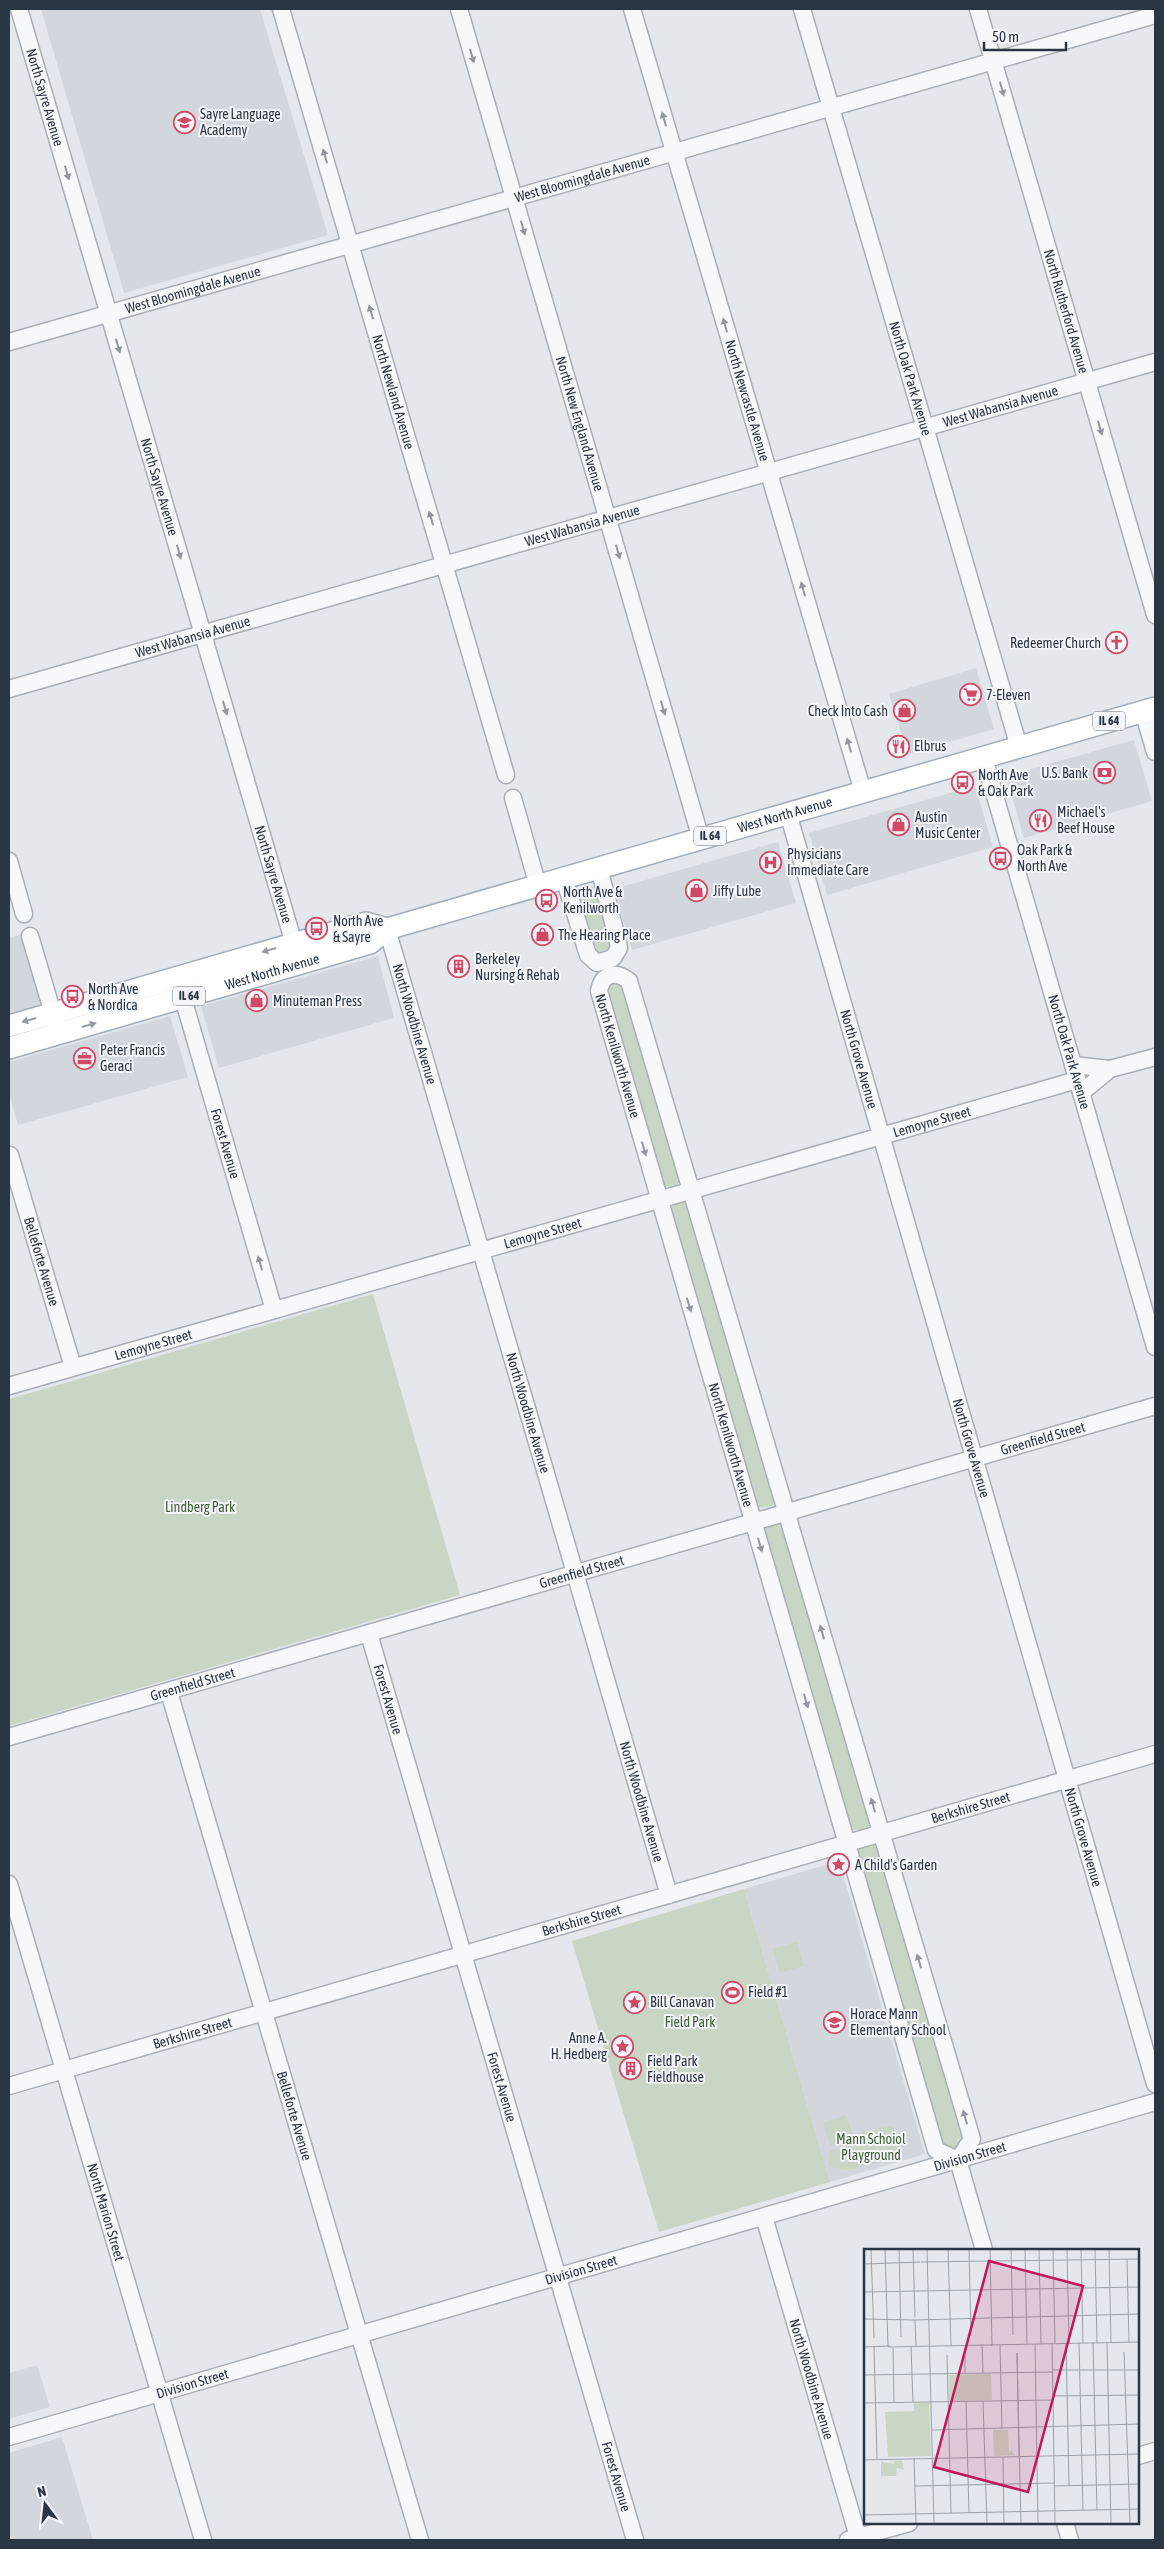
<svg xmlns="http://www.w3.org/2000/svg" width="1164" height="2549" font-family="'Asap Condensed',sans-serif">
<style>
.built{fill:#d2d7de}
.green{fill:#cad6c5}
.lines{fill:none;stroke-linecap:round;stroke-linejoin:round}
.minor-casing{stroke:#a9afb7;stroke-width:19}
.major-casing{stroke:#a3adb8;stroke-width:24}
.minor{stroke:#f7f8fa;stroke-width:16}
.major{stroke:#fff;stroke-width:21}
.oneway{fill:#9197a0}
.oneway2{fill:#959aa2}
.labels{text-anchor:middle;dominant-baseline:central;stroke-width:4;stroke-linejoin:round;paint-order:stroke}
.shield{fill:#f4f6f9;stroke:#67707b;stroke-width:1}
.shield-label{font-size:12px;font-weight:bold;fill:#2b3645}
.street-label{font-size:14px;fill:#2b3645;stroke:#f4f6f9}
.poi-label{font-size:14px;fill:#2b3645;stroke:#f4f6f9;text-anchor:start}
.park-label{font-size:14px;fill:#436138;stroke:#f4f6f9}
.inset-road{fill:none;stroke:#9aa1a9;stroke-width:1}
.view{fill:#c2185b;fill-opacity:0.15;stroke:#c2185b;stroke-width:2.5}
.inset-edge{fill:none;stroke:#2b3645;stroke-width:2.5}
</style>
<rect width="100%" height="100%" fill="#e4e8ec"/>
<g class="built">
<path d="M41,9H260L328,235L124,293Z"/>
<path d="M976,668L994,729L908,754L889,694Z"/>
<path d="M1134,740L1152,801L1024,838L1006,776Z"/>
<path d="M975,786L993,847L827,895L809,833Z"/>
<path d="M778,842L796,903L632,950L614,889Z"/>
<path d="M22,934L40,998L39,1009L9,1018V938Z"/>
<path d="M378,956L394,1018L219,1068L201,1006Z"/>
<path d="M170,1016L188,1077L18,1125L9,1093V1062Z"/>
<path d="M839,1861L925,2154L830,2182L744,1889Z"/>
<path d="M37,2365L50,2407L9,2419V2373Z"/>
<path d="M62,2437L93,2540H9V2453Z"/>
</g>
<g class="green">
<path d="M585,887H595L600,891L612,948L604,954L591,950L576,899L578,891Z"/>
<path d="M621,980L681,1180C678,1186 670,1188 664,1187L603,990L606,983Z"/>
<path d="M684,1201L689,1204L777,1499L772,1506L758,1508L670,1212L673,1204Z"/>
<path d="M373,1294L460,1595L9,1726V1399Z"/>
<path d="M780,1523L871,1824C866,1830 858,1831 850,1829L763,1533L766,1525Z"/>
<path d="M873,1843L878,1845L965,2142L959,2147L949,2150L943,2147L856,1850Z"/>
<path d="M744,1889L830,2182L659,2232L572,1941Z"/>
<path d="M797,1942L804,1966L780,1973L772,1949Z"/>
<path d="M846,2115L854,2139L830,2146L823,2122Z"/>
<path d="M883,2126L893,2127L902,2157L848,2170L829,2167L830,2150C846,2147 853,2144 863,2131H873Z"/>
</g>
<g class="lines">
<defs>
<g id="minor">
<path id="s1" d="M19,9L297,954"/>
<path id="s2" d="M281,9L506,775"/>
<path id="s3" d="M459,9L701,839"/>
<path id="s4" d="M632,9L863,792"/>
<path id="s5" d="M802,9L1019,747"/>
<path id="s6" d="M978,9L1155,615"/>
<path id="s7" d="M9,342L1155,15"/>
<path id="s8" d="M9,689L1155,362"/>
<path d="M1143,711L1155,752"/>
<path id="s9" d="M984,758L1155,1347"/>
<path d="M513,798L538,886"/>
<path id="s10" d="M788,813L1155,2084"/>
<path d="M9,861L24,914"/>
<path d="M564,878L588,955L597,963L613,958L619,948L617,938L599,868"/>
<path id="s11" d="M387,929L669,1895"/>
<path d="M30,936L56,1024"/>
<path id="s12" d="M180,988L274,1310"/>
<path d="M1073,1065L1110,1069L1155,1057"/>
<path d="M1081,1093L1110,1069"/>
<path id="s13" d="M10,1155L73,1367"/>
<path id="s14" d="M9,1386L1077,1080"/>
<path id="s15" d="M369,1634L635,2540"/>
<path id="s16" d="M169,1692L420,2540"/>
<path id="s17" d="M9,1737L1155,1406"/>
<path id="s18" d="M9,1884L203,2540"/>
<path id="s19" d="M9,2086L1155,1754"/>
<path id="s20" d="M958,2160L972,2139L629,981C615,970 602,974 599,991L936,2150L958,2160L984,2250"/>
<path id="s21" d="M764,2217L859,2540"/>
<path id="s22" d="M9,2437L1155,2102"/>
<path d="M1138,2456L1155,2451"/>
<path d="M1065,2523L1070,2540"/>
<path d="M848,2540L909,2523"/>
</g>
<g id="major">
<path d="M9,1026L366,923L387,929"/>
<path id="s23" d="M9,1048L370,943L387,929L1155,708"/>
</g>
</defs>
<use href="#minor" class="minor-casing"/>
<use href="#major" class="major-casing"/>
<use href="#minor" class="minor"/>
<use href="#major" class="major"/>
</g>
<defs><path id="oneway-solid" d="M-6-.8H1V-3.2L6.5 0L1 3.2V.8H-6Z" transform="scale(1.25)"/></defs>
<g class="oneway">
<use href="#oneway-solid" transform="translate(472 56) rotate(74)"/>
<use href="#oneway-solid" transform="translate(1002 89) rotate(74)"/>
<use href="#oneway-solid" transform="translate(664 119) rotate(-106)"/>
<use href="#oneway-solid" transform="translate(325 156) rotate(-106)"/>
<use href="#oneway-solid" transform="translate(67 173) rotate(74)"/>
<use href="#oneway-solid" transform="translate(523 228) rotate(74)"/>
<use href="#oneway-solid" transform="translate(371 312) rotate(-106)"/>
<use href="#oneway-solid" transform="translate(725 325) rotate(-106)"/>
<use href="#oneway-solid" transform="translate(118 346) rotate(74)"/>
<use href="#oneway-solid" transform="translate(1100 428) rotate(74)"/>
<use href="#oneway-solid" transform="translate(431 518) rotate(-106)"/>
<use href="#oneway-solid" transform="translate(179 552) rotate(74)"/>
<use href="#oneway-solid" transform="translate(618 552) rotate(74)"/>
<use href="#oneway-solid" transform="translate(803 589) rotate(-106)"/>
<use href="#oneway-solid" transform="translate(225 708) rotate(74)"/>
<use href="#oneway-solid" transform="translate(663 708) rotate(74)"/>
<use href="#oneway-solid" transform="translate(849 745) rotate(-106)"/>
<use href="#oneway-solid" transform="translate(644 1149) rotate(74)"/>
<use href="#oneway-solid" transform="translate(260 1263) rotate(-106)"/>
<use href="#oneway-solid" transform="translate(689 1305) rotate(73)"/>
<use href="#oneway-solid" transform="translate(760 1545) rotate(74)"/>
<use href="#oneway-solid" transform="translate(822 1632) rotate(-106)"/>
<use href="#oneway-solid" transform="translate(806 1701) rotate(74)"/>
<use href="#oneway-solid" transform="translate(873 1805) rotate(-106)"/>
<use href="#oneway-solid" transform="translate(919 1961) rotate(-106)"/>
<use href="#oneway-solid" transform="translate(965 2117) rotate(-106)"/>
</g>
<g class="oneway2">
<use href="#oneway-solid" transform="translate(269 950) rotate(164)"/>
<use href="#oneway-solid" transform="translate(29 1020) rotate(164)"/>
<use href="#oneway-solid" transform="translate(89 1025) rotate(-16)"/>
</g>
<defs>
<symbol id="school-ring" viewBox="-11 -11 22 22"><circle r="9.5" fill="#f4f6f9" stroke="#d14967" stroke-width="1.5"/><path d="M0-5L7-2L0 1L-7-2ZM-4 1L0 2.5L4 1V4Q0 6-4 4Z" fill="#d14967"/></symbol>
<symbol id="church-ring" viewBox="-11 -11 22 22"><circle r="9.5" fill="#f4f6f9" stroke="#d14967" stroke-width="1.5"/><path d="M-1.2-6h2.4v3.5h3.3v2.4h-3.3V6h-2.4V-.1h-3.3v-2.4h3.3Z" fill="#d14967"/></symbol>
<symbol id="supermarket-ring" viewBox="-11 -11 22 22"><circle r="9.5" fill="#f4f6f9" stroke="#d14967" stroke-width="1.5"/><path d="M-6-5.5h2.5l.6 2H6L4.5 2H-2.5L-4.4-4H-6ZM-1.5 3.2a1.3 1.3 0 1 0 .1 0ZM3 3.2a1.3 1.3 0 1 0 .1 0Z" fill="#d14967"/></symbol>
<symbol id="shop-ring" viewBox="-11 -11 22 22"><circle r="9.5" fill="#f4f6f9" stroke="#d14967" stroke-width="1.5"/><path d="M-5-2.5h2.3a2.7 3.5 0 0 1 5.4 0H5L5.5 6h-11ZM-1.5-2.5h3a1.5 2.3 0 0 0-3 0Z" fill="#d14967"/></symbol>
<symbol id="restaurant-ring" viewBox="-11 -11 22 22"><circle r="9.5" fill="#f4f6f9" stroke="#d14967" stroke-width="1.5"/><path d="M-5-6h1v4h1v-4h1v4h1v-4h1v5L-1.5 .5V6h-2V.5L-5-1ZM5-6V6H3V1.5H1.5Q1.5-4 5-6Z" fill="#d14967"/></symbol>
<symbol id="bank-ring" viewBox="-11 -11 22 22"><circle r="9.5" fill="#f4f6f9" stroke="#d14967" stroke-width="1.5"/><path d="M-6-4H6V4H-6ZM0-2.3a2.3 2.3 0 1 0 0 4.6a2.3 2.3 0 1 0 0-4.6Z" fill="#d14967"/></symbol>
<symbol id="bus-ring" viewBox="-11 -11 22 22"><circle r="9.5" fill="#f4f6f9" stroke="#d14967" stroke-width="1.5"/><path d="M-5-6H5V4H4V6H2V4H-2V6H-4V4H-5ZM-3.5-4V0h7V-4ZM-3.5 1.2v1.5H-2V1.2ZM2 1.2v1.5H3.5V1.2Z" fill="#d14967"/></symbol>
<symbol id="hospital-ring" viewBox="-11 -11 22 22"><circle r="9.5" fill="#f4f6f9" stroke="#d14967" stroke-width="1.5"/><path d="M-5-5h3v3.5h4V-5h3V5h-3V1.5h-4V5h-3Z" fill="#d14967"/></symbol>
<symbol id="building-ring" viewBox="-11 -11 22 22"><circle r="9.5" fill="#f4f6f9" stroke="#d14967" stroke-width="1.5"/><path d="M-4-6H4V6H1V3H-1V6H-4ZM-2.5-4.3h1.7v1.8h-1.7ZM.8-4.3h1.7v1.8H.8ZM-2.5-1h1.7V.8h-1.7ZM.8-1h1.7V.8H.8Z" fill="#d14967"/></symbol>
<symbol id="office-ring" viewBox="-11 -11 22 22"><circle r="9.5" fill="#f4f6f9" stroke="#d14967" stroke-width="1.5"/><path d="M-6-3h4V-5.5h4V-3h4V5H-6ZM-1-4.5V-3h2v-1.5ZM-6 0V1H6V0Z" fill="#d14967"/></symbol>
<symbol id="sight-ring" viewBox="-11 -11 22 22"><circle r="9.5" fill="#f4f6f9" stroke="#d14967" stroke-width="1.5"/><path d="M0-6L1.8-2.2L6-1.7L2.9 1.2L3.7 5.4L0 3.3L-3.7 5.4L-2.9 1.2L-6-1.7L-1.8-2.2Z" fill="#d14967"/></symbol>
<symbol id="stadium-ring" viewBox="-11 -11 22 22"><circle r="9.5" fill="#f4f6f9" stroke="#d14967" stroke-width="1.5"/><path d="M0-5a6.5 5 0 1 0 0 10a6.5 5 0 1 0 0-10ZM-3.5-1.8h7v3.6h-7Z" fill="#d14967"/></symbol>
</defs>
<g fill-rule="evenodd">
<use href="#school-ring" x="172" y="110" width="25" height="25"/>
<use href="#church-ring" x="1104" y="630" width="25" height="25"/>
<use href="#supermarket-ring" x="958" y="682" width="25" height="25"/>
<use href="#shop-ring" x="892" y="698" width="25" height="25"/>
<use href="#restaurant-ring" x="886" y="734" width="25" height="25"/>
<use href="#bank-ring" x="1092" y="760" width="25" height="25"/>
<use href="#bus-ring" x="950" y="770" width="25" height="25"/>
<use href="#restaurant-ring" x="1028" y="808" width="25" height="25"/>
<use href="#shop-ring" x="886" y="812" width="25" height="25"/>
<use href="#bus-ring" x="988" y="846" width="25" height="25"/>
<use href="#hospital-ring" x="758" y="850" width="25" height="25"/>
<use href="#shop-ring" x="684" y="878" width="25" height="25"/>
<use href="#bus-ring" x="534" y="888" width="25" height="25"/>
<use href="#bus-ring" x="304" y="916" width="25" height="25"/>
<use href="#shop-ring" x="530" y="922" width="25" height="25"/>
<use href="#building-ring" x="446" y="954" width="25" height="25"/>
<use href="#bus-ring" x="60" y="984" width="25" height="25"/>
<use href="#shop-ring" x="244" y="988" width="25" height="25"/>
<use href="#office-ring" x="72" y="1046" width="25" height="25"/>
<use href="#sight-ring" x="826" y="1852" width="25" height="25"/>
<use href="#stadium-ring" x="720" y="1980" width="25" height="25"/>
<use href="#sight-ring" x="622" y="1990" width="25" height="25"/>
<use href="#school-ring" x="822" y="2010" width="25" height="25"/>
<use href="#sight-ring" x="610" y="2034" width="25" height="25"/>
<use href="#building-ring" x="618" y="2056" width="25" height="25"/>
</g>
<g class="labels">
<g class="shield">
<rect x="1093" y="711.5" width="32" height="19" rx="4"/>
<rect x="694" y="826.5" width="32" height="19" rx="4"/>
<rect x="173" y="986.5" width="32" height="19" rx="4"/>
</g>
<g class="shield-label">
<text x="1109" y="721">IL 64</text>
<text x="710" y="836">IL 64</text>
<text x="189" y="996">IL 64</text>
</g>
<g class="street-label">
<text stroke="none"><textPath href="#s1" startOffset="92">North Sayre Avenue</textPath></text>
<text stroke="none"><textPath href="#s7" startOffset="596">West Bloomingdale Avenue</textPath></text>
<text stroke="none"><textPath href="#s7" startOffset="191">West Bloomingdale Avenue</textPath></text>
<text stroke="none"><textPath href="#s6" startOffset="315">North Rutherford Avenue</textPath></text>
<text stroke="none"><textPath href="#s5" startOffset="385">North Oak Park Avenue</textPath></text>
<text stroke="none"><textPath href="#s2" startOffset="399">North Newland Avenue</textPath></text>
<text stroke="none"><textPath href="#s4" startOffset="408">North Newcastle Avenue</textPath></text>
<text stroke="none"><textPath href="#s8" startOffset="1031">West Wabansia Avenue</textPath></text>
<text stroke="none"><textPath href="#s3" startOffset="432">North New England Avenue</textPath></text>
<text stroke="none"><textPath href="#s1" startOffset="498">North Sayre Avenue</textPath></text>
<text stroke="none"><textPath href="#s8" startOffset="596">West Wabansia Avenue</textPath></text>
<text stroke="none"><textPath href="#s8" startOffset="191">West Wabansia Avenue</textPath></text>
<text stroke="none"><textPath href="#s23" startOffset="812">West North Avenue</textPath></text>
<text stroke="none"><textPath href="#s1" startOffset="902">North Sayre Avenue</textPath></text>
<text stroke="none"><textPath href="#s23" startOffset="274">West North Avenue</textPath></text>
<text stroke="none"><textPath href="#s11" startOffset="99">North Woodbine Avenue</textPath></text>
<text stroke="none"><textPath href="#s9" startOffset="306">North Oak Park Avenue</textPath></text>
<text stroke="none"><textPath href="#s20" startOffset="1341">North Kenilworth Avenue</textPath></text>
<text stroke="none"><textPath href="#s10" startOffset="256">North Grove Avenue</textPath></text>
<text stroke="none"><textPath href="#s14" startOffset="960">Lemoyne Street</textPath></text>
<text stroke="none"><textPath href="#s12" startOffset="162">Forest Avenue</textPath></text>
<text stroke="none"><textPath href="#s14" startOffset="555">Lemoyne Street</textPath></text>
<text stroke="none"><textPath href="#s13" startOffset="111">Belleforte Avenue</textPath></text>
<text stroke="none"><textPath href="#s14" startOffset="150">Lemoyne Street</textPath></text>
<text stroke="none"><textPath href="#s11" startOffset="504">North Woodbine Avenue</textPath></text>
<text stroke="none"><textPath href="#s17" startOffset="1076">Greenfield Street</textPath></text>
<text stroke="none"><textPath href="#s20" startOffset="1746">North Kenilworth Avenue</textPath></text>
<text stroke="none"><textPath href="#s10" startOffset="661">North Grove Avenue</textPath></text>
<text stroke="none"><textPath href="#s17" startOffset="596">Greenfield Street</textPath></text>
<text stroke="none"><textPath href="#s17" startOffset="191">Greenfield Street</textPath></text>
<text stroke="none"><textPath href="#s15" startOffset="68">Forest Avenue</textPath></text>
<text stroke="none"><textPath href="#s11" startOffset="909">North Woodbine Avenue</textPath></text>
<text stroke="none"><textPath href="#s19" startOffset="1001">Berkshire Street</textPath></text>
<text stroke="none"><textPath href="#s10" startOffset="1066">North Grove Avenue</textPath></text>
<text stroke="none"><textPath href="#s19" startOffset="596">Berkshire Street</textPath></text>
<text stroke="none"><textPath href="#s19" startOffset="191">Berkshire Street</textPath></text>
<text stroke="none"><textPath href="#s15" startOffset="472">Forest Avenue</textPath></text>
<text stroke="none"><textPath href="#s16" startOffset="442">Belleforte Avenue</textPath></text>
<text stroke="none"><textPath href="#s22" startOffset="1001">Division Street</textPath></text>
<text stroke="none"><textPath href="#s18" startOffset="342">North Marion Street</textPath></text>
<text stroke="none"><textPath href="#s22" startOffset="596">Division Street</textPath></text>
<text stroke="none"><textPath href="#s21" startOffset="169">North Woodbine Avenue</textPath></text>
<text stroke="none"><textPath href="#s22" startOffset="191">Division Street</textPath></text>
<text stroke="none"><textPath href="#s15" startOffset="878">Forest Avenue</textPath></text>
</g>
<g class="poi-label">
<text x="200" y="114">Sayre Language<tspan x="200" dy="16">Academy</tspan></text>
<text x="1101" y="643" text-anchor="end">Redeemer Church</text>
<text x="986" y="695">7-Eleven</text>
<text x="888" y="711" text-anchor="end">Check Into Cash</text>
<text x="914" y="746">Elbrus</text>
<text x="1088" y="773" text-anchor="end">U.S. Bank</text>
<text x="978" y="775">North Ave<tspan x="978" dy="16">&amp; Oak Park</tspan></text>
<text x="1057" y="812">Michael's<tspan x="1057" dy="16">Beef House</tspan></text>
<text x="915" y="817">Austin<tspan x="915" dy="16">Music Center</tspan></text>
<text x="1017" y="850">Oak Park &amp;<tspan x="1017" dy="16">North Ave</tspan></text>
<text x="787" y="854">Physicians<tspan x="787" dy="16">Immediate Care</tspan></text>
<text x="713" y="891">Jiffy Lube</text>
<text x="563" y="892">North Ave &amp;<tspan x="563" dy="16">Kenilworth</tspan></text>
<text x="333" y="921">North Ave<tspan x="333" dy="16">&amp; Sayre</tspan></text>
<text x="558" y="935">The Hearing Place</text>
<text x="475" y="959">Berkeley<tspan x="475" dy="16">Nursing &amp; Rehab</tspan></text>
<text x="88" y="989">North Ave<tspan x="88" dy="16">&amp; Nordica</tspan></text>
<text x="273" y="1001">Minuteman Press</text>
<text x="100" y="1050">Peter Francis<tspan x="100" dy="16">Geraci</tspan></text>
<text x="855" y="1865">A Child's Garden</text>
<text x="748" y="1992">Field #1</text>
<text x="650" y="2002">Bill Canavan</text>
<text x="850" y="2014">Horace Mann<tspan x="850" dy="16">Elementary School</tspan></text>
<text x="607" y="2038" text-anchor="end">Anne A.<tspan x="607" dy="16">H. Hedberg</tspan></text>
<text x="647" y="2061">Field Park<tspan x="647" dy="16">Fieldhouse</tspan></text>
</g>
<g class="park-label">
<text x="200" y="1507">Lindberg Park</text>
<text x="690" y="2022">Field Park</text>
<text x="871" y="2139">Mann Schoiol<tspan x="871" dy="16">Playground</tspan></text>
</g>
</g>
<g transform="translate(864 2249)">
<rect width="275" height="275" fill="#e4e8ec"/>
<path d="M127,125L128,151L85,152V126ZM50,154H65L67,207L24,208L21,163L50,162ZM129,181H144L145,204L147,201L151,206L130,207ZM38,211L40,221L33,219L32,227H17V213L30,215V212Z" fill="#cad6c5"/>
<path class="inset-road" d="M7,0L10,89M21,0L24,98M35,0L37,88M49,0L51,68M63,0L70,275M84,0L87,97M105,0L107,87M126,0L128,97M147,0L149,86M161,0L163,95M175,0L177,95M189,0L191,95M203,0L205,94M217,0L219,94M231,0L233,94M245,0L247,94M263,10L265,93M57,13L275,10M0,15L56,13M0,43L275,38M0,70L51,71M51,71L275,65M51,71L52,98M202,94L205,236M215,94L219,261M229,94L233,261M243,94L247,275M118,95L119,124M171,95L174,275M188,95L191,275M136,96L138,180M0,98L26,97M10,98L13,210M24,98L275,93M47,98L49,153M29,99L30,154M260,103L266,275M153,104L157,275M153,104L155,207M83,106L87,264M101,106V124M188,121H275M0,126L188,123M189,147L275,146M102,152L105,264M119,152L123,275M0,154L189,151M68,181L275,175M139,208L140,275M50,209L52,275M0,211L275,205M51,237L191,234M191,237L275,235M0,266L275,260"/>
<path class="view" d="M125,12L219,37L164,243L70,218Z"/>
<rect width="275" height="275" class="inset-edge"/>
</g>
<rect width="1164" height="2549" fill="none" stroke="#2b3645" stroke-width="20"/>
<g transform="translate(45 2504) rotate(345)" stroke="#f4f6f9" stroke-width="4" paint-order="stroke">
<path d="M0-4L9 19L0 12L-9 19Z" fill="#2b3645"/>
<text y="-8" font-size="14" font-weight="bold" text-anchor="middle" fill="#2b3645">N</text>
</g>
<path d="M984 42v8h82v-8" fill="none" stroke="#2b3645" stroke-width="2.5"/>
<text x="992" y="42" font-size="15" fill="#2b3645" stroke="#f4f6f9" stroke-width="4" paint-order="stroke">50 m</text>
</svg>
